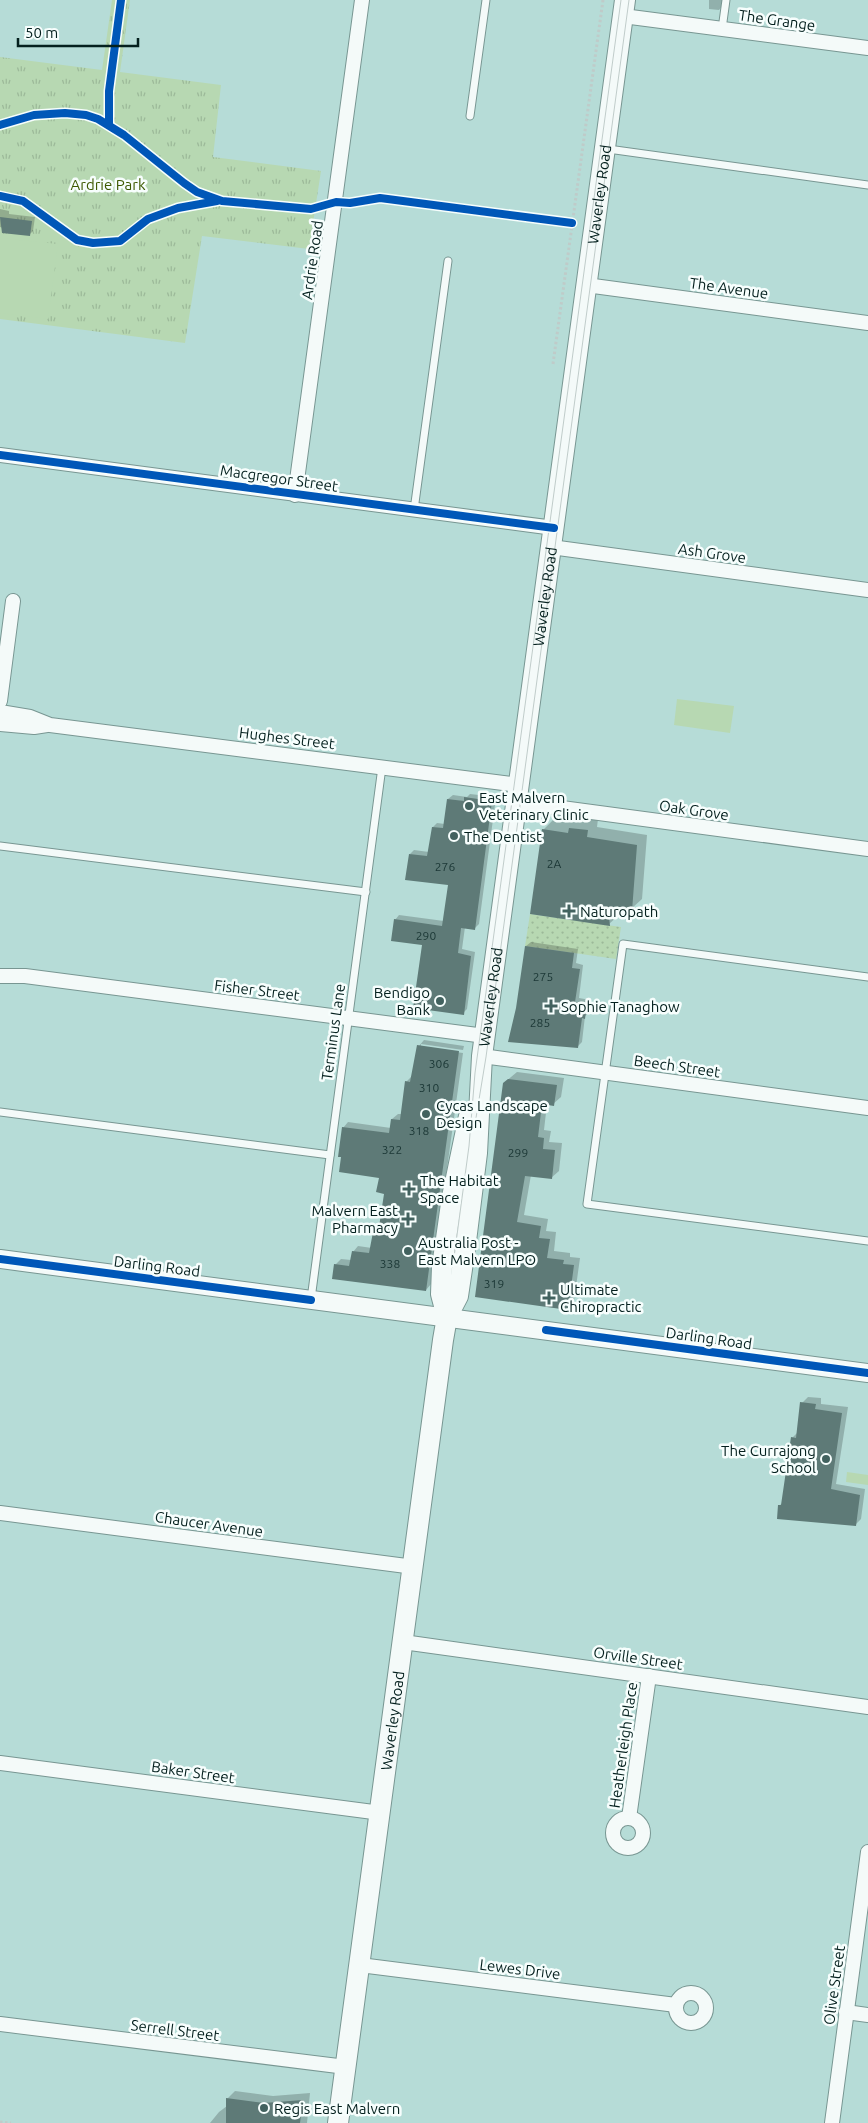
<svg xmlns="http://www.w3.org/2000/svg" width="868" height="2123" font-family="Ubuntu,sans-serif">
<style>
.grass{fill:url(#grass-dots)}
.park{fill:url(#park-tufts)}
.pitch{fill:#b7d8b2}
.shadow{fill:#0003}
.building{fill:#5e7a77}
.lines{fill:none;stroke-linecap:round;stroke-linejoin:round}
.service-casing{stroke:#789692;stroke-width:9}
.minor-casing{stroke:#789692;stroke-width:16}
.tertiary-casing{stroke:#789692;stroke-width:20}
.secondary-casing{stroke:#789692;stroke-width:22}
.path{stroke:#bfcbc9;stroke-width:3;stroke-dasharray:2.5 2.5;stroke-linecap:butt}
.service{stroke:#f4faf9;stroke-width:7}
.minor{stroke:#f4faf9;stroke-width:14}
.tertiary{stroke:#f4faf9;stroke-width:18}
.secondary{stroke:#f4faf9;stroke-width:20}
.tram{stroke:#c0ccca;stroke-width:1}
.cycleway-casing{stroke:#f7fefd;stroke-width:11}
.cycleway{stroke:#0057b8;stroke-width:8}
.poi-dot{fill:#42625f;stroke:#f7fefd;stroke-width:2}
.labels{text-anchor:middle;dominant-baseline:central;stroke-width:5;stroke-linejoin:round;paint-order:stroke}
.number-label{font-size:12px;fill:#1a3634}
.street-label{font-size:15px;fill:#04201e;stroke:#f7fefd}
.park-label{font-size:15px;fill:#3d5900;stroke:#f7fefd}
.poi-label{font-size:15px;fill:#04201e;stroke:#f7fefd;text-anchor:start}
</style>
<defs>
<pattern id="grass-dots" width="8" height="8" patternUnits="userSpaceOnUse" patternTransform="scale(1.25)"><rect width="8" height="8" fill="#b7d8b2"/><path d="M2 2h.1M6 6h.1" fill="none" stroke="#9cb999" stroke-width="1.8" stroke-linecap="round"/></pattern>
<pattern id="park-tufts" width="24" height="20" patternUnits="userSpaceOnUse" patternTransform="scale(1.25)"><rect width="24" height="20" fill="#b7d8b2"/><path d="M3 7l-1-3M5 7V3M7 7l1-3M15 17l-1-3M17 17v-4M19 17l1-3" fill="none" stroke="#9cb999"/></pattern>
</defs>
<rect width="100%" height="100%" fill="#b6dcd7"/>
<path class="grass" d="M530,914L621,927L616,959L525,946Z"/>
<path class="park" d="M112,0H130L120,72L221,85L213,157L321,171L309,249L202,236L185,343L0,319V57L102,70Z"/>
<g class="pitch">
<path d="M0,238L58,244L48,319L0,313Z"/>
<path d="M677,699L734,706L730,733L674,725Z"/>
<path d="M847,1472L868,1475V1485L846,1482Z"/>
</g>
<g class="shadow">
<path d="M706,0H727L719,10L709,9V0Z"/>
<path d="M0,209L9,211V214L35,217L33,231L29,235L0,227Z"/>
<path d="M470,794L496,797L479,924L475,928L465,927L462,949L475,952L467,1009L463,1013L423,944L395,920L399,915L444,921L450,884L410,854L414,850L429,852L433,827L437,823L445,824L448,799L453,795L467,797Z"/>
<path d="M581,818L598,819L597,827L647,835L642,899L631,909L620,908V914L609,924L543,830L554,819L576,822Z"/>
<path d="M531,942L578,949L576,963L583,965L579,998L590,1000L589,1013L585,1016L582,1042L577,1047L517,1009L526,946Z"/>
<path d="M424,1040L464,1046L463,1050L421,1044V1047L463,1053L431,1284L426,1290L335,1265L341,1259L351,1260L353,1252L358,1246L372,1248L375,1227L380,1222L386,1192L380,1177L343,1128L348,1122L391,1128L392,1119L398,1114H402L406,1082L412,1076L419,1046Z"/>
<path d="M517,1072L564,1078L561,1097L553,1104H547L544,1130L551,1131L549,1142L562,1143L559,1171L551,1178L531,1175L524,1215L548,1219L546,1231L556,1232L554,1251L570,1253V1257L580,1258L574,1301L567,1308L477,1296L504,1083Z"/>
<path d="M808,1397L821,1398V1404L848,1407L836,1484L865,1489L861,1519L855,1525L780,1505L783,1503L792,1438L798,1432L802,1403Z"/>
<path d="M235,2091L273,2096L310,2093L307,2123H210L219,2112L227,2106V2099Z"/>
</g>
<g class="building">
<path d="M0,217L32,221L30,236L2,233Z"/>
<path d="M464,797L492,801L475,930L461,928L458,953L471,956L464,1015L413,1008L422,945L391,941L394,919L442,926L448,885L405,880L409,854L427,856L432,827L443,828L447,799L464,801Z"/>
<path d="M569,828L588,830L587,837L637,845L632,911L608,908L610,926L530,914L542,829L568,833Z"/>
<path d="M525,946L574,953L572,968L580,969L575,1002L587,1004L585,1019L582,1018L578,1048L508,1042L516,1008Z"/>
<path d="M417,1045L459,1051L426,1291L332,1279L334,1264L349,1266L352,1251L369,1253L374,1227H379L384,1194L376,1192L379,1178L339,1172L341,1157H338L342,1127L389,1133L391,1119L400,1120L405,1081L410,1082Z"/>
<path d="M508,1079L557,1085L554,1106L542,1104L538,1137L544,1138L543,1149L555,1150L552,1179L525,1176L517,1222L541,1226L539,1238L550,1239L547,1258L564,1260L563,1264L574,1265L568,1310L475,1297L503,1083Z"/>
<path d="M800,1402L816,1404L815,1409L842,1413L831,1489L860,1495L856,1526L777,1519L778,1505H781L791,1437L796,1438Z"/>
<path d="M226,2098L264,2103L303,2100L300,2123H226Z"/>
</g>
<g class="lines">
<defs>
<g id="service">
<path d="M722,29L726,0"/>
<path d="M470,116L486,0"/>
<path d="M608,149L868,185"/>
<path d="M414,510L448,261"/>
<path d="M0,846L366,892"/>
<path d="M868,977L623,944L587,1204L868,1241"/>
<path d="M0,1112L330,1155"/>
<path d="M311,1299L382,767"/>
</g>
<g id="minor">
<path d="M623,16L868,48"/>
<path d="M586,285L868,323"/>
<path d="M0,455L554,528"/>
<path d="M295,495L362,0"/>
<path d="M551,547L868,590"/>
<path d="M0,701L13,601"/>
<path d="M0,712L30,717L50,725L519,785"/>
<path d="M0,724L34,727L47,725"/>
<path d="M517,802L868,849"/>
<path d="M0,976H25L485,1036"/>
<path d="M482,1056L868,1108"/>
<path d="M0,1513L414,1567"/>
<path d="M403,1642L868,1707"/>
<path d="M0,1763L381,1813"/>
<path d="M629,1818L649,1676"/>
<circle cx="628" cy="1833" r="15"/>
<path d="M360,1965L676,2005"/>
<circle cx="691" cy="2008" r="15"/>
<path d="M846,2012L868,2015"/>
<path d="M0,2024L346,2067"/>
<path d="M832,2123L868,1852"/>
</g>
<path id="tertiary" d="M0,1259L868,1373"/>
<g id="secondary">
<path d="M447,1317L441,1294L442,1267L452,1197L469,1116"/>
<path id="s1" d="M338,2123L443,1340L447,1317L458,1296L465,1249L477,1153L482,1056L625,0"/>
</g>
</defs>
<use href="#service" class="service-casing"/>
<use href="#minor" class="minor-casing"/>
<use href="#tertiary" class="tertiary-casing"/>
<use href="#secondary" class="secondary-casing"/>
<g class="path">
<path d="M553,364L603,0"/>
<path d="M0,2122L11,2123"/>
</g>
<use href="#service" class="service"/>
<use href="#minor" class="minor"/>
<use href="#tertiary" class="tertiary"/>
<use href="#secondary" class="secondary"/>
<g class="tram">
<path d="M475,1124L486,1057L629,0"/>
<path d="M453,1265L469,1146L475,1073L621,0"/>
</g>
<defs>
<g id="cycleway">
<path d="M0,125L34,115L65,113L86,115L98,119L124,135L184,183L197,192L222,201L311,209L336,202L350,203L380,198L572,223"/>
<path d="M109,125V91L121,0"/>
<path d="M0,196L23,201L77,240L93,243L120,241L148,219L178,208L217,201"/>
<path d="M0,455L554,528"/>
<path d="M0,1259L311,1300"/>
<path d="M546,1330L868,1373"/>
</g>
</defs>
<use href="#cycleway" class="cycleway-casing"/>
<use href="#cycleway" class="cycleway"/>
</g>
<g class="poi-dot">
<circle cx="469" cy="806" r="5"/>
<circle cx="454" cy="836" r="5"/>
<path d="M566.5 903.5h5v5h5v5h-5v5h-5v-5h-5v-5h5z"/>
<circle cx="440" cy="1001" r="5"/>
<path d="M548.5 998.5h5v5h5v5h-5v5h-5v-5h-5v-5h5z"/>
<circle cx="426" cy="1114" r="5"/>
<path d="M406.5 1181.5h5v5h5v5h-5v5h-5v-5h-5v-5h5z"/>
<path d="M405.5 1211.5h5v5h5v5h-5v5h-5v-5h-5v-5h5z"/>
<circle cx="408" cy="1251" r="5"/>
<path d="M546.5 1290.5h5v5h5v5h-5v5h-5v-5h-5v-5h5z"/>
<circle cx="826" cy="1459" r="5"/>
<circle cx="264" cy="2108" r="5"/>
</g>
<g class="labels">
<g class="number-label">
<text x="554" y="863">2A</text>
<text x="445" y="866">276</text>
<text x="426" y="935">290</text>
<text x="543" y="976">275</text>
<text x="540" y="1022">285</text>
<text x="439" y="1063">306</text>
<text x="429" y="1087">310</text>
<text x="419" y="1130">318</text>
<text x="392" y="1149">322</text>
<text x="518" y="1152">299</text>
<text x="390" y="1263">338</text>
<text x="494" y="1283">319</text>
</g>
<g class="street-label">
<text transform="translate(777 20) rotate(8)">The Grange</text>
<text stroke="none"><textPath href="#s1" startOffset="1948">Waverley Road</textPath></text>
<text transform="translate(312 260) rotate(-82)">Ardrie Road</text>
<text transform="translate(729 288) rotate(8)">The Avenue</text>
<text transform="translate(279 478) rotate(8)">Macgregor Street</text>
<text transform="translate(712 553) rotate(8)">Ash Grove</text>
<text stroke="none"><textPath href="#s1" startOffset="1542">Waverley Road</textPath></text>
<text transform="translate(287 738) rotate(7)">Hughes Street</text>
<text transform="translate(694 810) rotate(8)">Oak Grove</text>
<text transform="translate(257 990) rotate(7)">Fisher Street</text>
<text stroke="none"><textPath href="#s1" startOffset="1138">Waverley Road</textPath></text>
<text transform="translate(333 1032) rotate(-82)">Terminus Lane</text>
<text transform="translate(677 1066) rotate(8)">Beech Street</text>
<text transform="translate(157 1266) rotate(7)">Darling Road</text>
<text transform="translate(709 1338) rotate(8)">Darling Road</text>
<text transform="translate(209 1524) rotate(8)">Chaucer Avenue</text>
<text transform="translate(638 1658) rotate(8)">Orville Street</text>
<text stroke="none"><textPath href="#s1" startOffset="406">Waverley Road</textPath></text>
<text transform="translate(623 1745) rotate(-82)">Heatherleigh Place</text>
<text transform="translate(193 1772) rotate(8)">Baker Street</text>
<text transform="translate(520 1969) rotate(7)">Lewes Drive</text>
<text transform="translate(834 1985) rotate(-82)">Olive Street</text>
<text transform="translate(175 2030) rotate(7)">Serrell Street</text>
</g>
<g class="park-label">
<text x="108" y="184">Ardrie Park</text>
</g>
<g class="poi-label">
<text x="479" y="797">East Malvern<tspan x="479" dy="17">Veterinary Clinic</tspan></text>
<text x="464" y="836">The Dentist</text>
<text x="580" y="911">Naturopath</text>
<text x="430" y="992" text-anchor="end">Bendigo<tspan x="430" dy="17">Bank</tspan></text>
<text x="561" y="1006">Sophie Tanaghow</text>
<text x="436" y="1105">Cycas Landscape<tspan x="436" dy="17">Design</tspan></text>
<text x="420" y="1180">The Habitat<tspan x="420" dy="17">Space</tspan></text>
<text x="398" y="1210" text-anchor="end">Malvern East<tspan x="398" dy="17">Pharmacy</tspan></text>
<text x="418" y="1242">Australia Post -<tspan x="418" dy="17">East Malvern LPO</tspan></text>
<text x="560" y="1289">Ultimate<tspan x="560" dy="17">Chiropractic</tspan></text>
<text x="816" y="1450" text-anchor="end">The Currajong<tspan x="816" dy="17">School</tspan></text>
<text x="274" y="2108">Regis East Malvern</text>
</g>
</g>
<path d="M18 38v8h120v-8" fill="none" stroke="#04201e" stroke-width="2.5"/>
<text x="25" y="38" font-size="15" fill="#04201e" stroke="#f7fefd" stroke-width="4" paint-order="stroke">50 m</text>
</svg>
